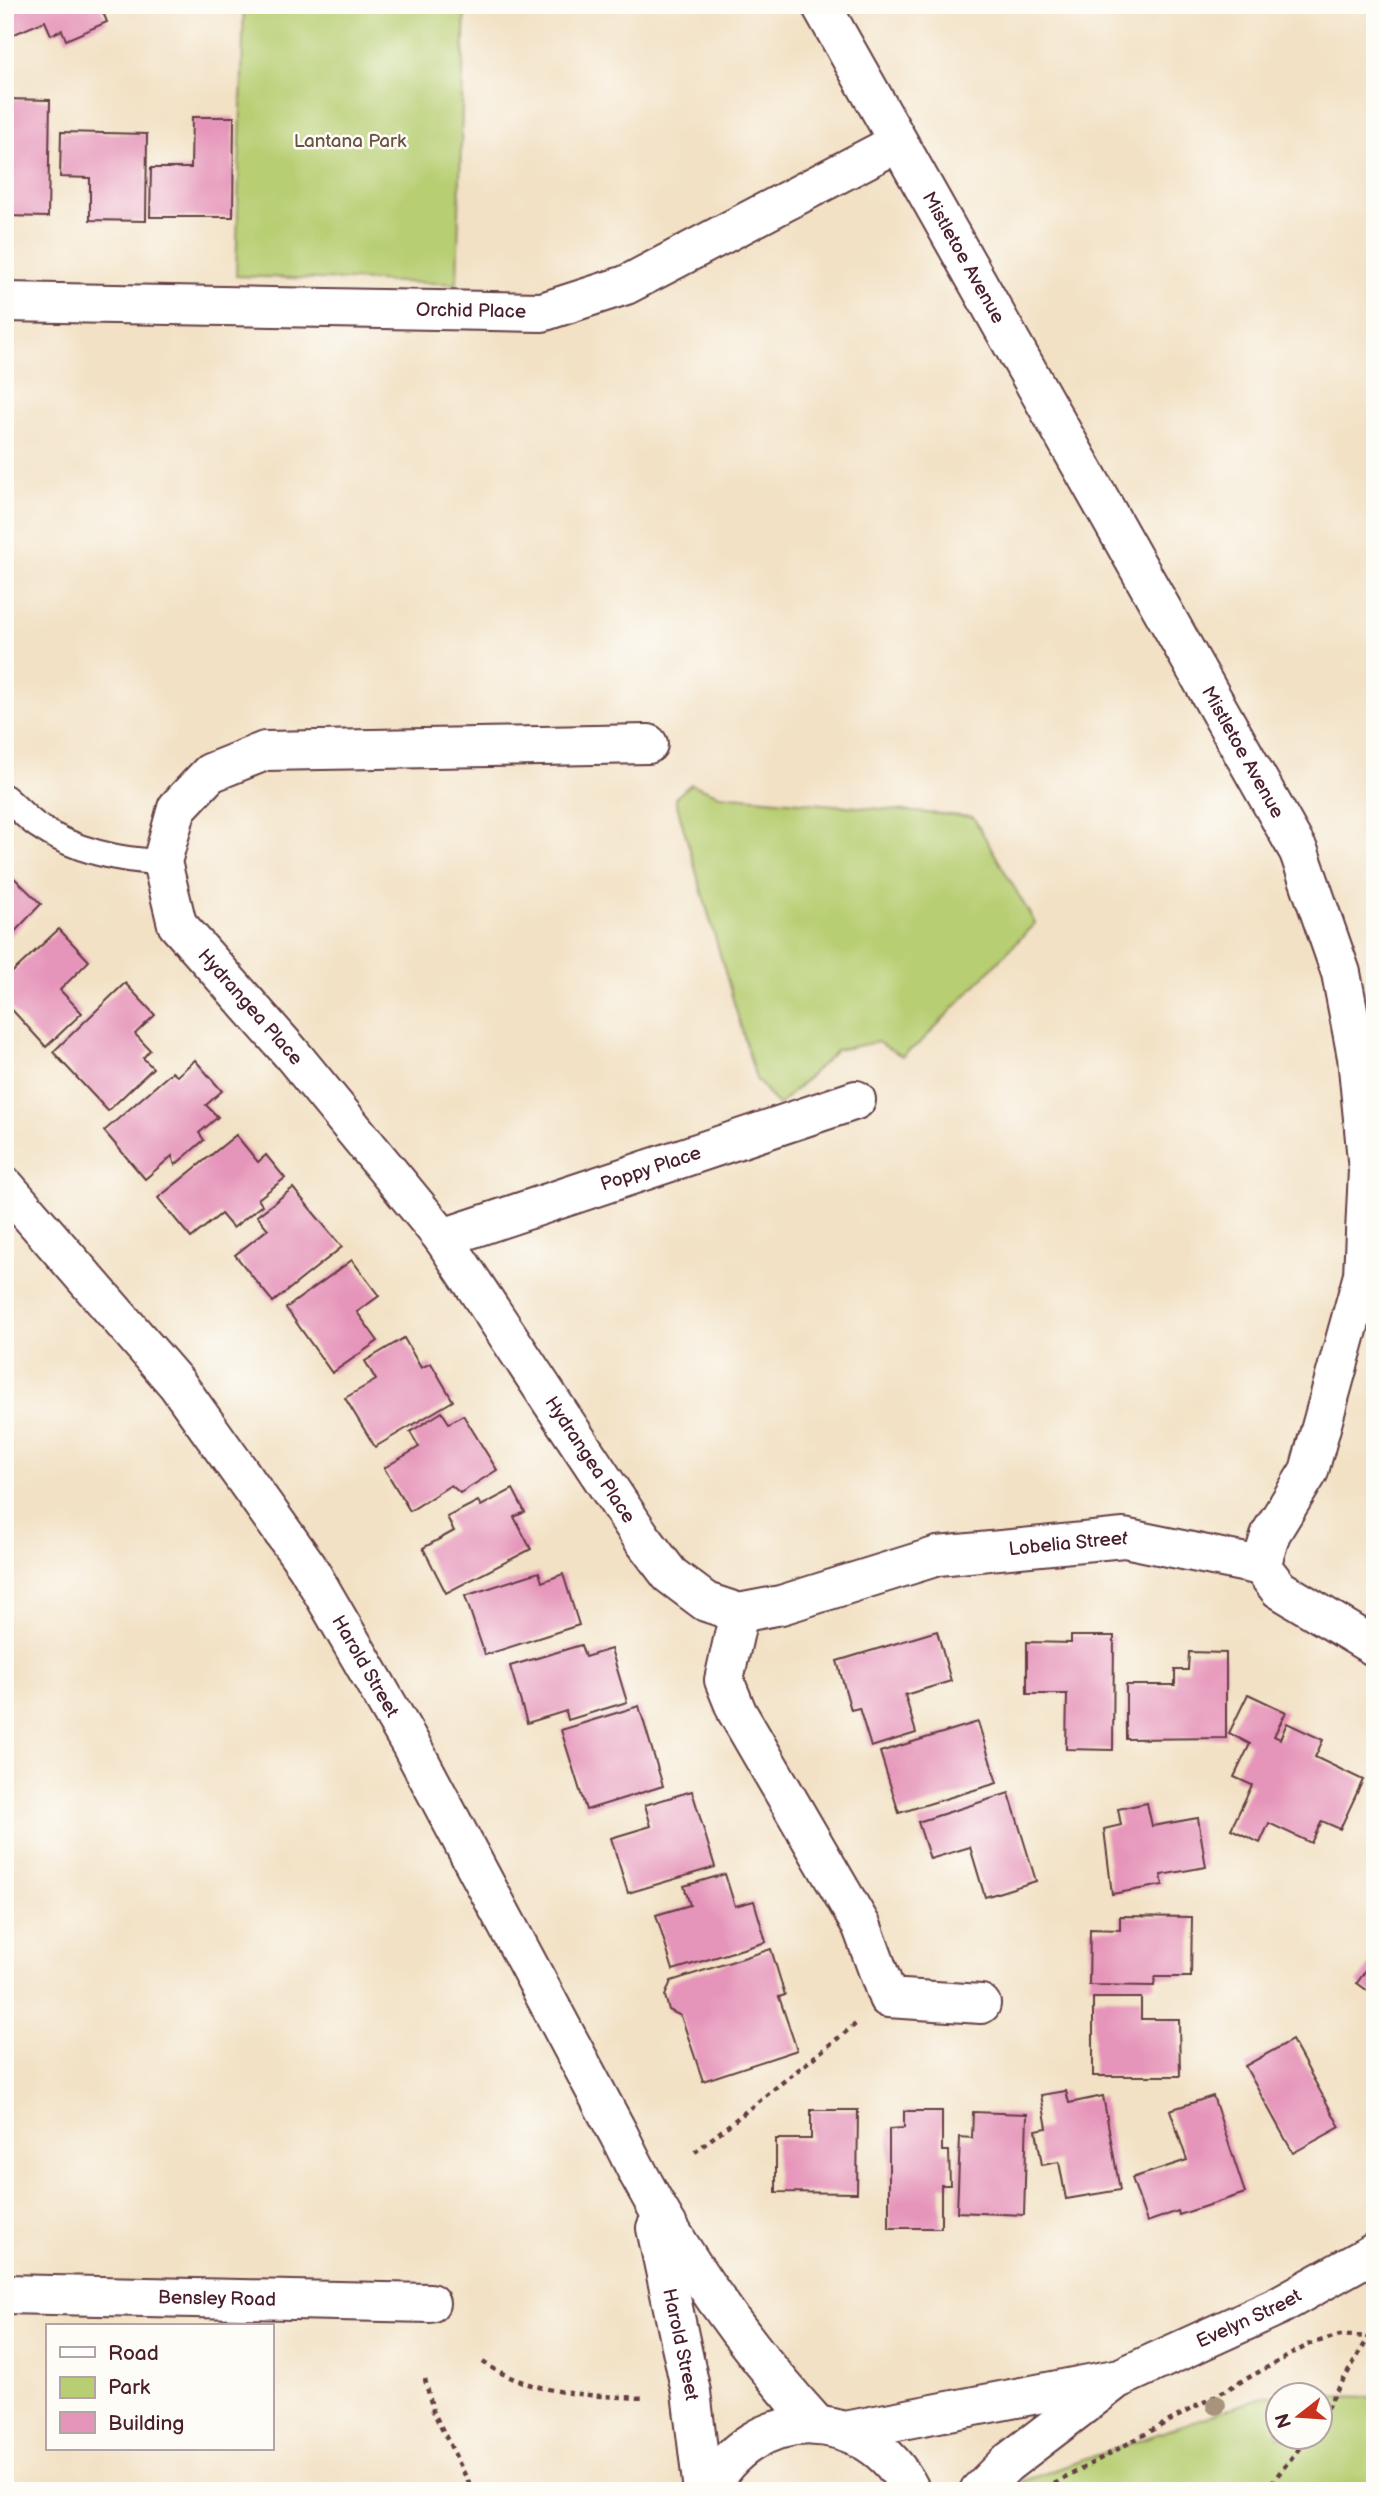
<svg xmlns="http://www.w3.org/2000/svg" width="1380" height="2496" font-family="'Balsamiq Sans',sans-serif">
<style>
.green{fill:#b7ce72;stroke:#80764e;stroke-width:2}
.building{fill:#e695ba}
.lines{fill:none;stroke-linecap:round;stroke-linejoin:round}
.service-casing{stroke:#633c42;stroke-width:28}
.minor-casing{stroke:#633c42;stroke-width:42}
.tertiary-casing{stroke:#633c42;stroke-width:42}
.secondary-casing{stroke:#633c42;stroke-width:42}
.path{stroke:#633c42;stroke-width:4.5;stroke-dasharray:5 5;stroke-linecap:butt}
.service{stroke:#fff;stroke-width:24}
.minor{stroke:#fff;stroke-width:38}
.tertiary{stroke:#fff;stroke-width:38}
.secondary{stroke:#fff;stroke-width:38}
.tree{fill:#a8937b}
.labels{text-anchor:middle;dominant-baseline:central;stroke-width:5;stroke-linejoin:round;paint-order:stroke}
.park-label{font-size:19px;fill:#6b5440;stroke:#fdfcf7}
.street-label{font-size:19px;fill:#4a1f2b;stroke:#fdfcf7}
</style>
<rect width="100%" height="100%" fill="#fdfcf7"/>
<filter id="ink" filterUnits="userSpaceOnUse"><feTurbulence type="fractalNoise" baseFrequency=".0143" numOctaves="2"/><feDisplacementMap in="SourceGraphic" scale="14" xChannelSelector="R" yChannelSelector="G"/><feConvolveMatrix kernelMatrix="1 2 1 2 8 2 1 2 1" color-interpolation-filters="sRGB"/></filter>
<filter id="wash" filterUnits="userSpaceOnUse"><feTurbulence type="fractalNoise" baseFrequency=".00686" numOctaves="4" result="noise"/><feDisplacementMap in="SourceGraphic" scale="28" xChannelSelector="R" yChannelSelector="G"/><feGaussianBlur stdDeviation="1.57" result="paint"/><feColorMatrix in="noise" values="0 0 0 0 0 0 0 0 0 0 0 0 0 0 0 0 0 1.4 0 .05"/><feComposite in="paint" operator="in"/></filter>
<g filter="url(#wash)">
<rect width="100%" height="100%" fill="#f2e1c4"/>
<g class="green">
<path d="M244,5H465L457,284L236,276Z"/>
<path d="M691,784L720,795L973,817L1035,923L922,1041L902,1056L877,1042L837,1050L778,1106L756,1079L675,798Z"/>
<path d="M1268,2395H1278V2436H1320L1321,2396L1375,2397V2491H1013L1024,2481Z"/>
</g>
<g id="blocks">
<g class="building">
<path d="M5,5H100L107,22L66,40L62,30L51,35L45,21L5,38Z"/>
<path d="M5,99L50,100L48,217L5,216Z"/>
<path d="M192,117H234L233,217H150L151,168H191Z"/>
<path d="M61,132L147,134L146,221L90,220V178L60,177Z"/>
<path d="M5,869L41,904L5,942Z"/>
<path d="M59,929L89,961L60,990L82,1013L46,1047L5,1002V979Z"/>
<path d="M125,983L155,1015L135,1034L150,1050L143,1058L153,1068L108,1111L53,1052Z"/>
<path d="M195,1060L222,1091L206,1105L218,1117L199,1133L204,1140L175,1165L172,1156L145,1179L104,1131L172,1072L177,1076Z"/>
<path d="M236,1135L258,1162L266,1155L285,1178L258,1199L262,1205L233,1228L221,1214L191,1238L158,1198Z"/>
<path d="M293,1188L342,1247L273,1302L235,1255L268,1229L257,1216Z"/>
<path d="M352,1260L379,1296L357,1312L378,1341L332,1373L286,1308Z"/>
<path d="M404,1338L421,1368L431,1363L453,1401L375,1447L345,1398L376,1380L365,1361Z"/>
<path d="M442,1412L449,1423L463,1415L497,1470L460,1493L451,1485L410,1511L384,1468L419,1447L410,1432Z"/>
<path d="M513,1489L525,1512L514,1517L531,1549L446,1593L423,1548L454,1531L447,1517L478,1501L481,1506Z"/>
<path d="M539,1572L542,1582L563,1574L579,1625L485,1655L465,1596Z"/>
<path d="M937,1631L951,1681L905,1695L916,1733L871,1747L859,1708L851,1710L837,1661Z"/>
<path d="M1071,1636H1114L1113,1750L1066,1749L1067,1694H1027V1642L1071,1643Z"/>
<path d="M581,1645L585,1657L611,1649L627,1702L568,1720L566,1711L527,1723L510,1666Z"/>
<path d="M1189,1652L1226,1653V1738L1126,1739V1685H1175V1670H1188Z"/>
<path d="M1248,1694L1286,1712L1274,1736L1280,1739L1287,1723L1323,1740L1315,1757L1363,1780L1340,1829L1322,1821L1311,1843L1269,1823L1260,1843L1231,1829L1252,1785L1234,1777L1250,1744L1229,1733Z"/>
<path d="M639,1706L663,1786L586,1810L561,1730Z"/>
<path d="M978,1722L997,1783L899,1813L880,1752Z"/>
<path d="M692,1791L715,1867L628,1893L611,1838L651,1826L645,1805Z"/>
<path d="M1009,1793L1036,1881L985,1897L970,1847L930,1859L918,1822Z"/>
<path d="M1147,1803L1152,1826L1198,1818L1206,1867L1161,1875L1163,1885L1112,1894L1104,1829L1121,1825L1118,1809Z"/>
<path d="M725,1874L735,1906L754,1901L766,1942L673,1970L656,1915L690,1905L684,1886Z"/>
<path d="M1120,1916L1192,1917L1191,1977H1155L1154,1986L1089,1985L1090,1929L1120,1930Z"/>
<path d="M771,1949L785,1995L779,1997L797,2050L703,2081L681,2016L669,2010L665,1996L671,1981Z"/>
<path d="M1375,1957V1996L1357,1983Z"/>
<path d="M1093,1998H1141V2019H1179L1180,2076H1093Z"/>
<path d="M1292,2040L1340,2127L1293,2153L1245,2066Z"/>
<path d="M1066,2091L1069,2103L1103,2096L1120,2190L1066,2199L1059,2162L1042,2165L1036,2130L1047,2128L1041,2095Z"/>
<path d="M1213,2096L1245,2193L1179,2215L1178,2211L1147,2222L1132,2178L1187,2160L1170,2110Z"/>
<path d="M811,2110H858L857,2193L776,2192V2139H811Z"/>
<path d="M904,2111H942V2151H949L950,2185H941V2228H889V2129L904,2128Z"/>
<path d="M973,2112L1027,2114L1024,2215L957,2212L960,2137L972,2138Z"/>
</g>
</g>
</g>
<g filter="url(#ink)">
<use href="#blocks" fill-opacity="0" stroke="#633c42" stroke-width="2"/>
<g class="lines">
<defs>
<path id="service" d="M5,797C16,806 26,818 38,826C72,850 121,861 162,862"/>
<g id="minor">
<path id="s1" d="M821,5L1299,852L1341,973L1357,1057L1368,1170L1363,1275L1309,1471L1271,1533L1261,1566"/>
<path id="s2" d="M5,302L542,312L626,285L897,143"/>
<path id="s3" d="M648,744L265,751L210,773L177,808L162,862L177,924L291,1053L443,1238L642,1538L670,1575L706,1602L739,1613L781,1605L938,1556L1124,1538L1261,1566L1279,1589L1375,1647"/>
<path id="s4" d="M443,1238L856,1100"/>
<path d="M739,1613L724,1680L737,1712L862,1927L888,1998L981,2004"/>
<path id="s5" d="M5,2294L430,2303"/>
</g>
<g id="tertiary">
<path id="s6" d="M845,2431L1120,2378L1278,2306L1375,2252"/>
<path d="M979,2491L1006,2464L1112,2383"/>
</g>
<g id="secondary">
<path id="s7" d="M5,1186L177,1384L307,1566L411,1745L619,2135C670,2242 737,2337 817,2425"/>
<path id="s8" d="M656,2228L691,2392L703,2491"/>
<path d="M708,2491C752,2403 867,2404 911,2491"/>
</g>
</defs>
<use href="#service" class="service-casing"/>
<use href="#minor" class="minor-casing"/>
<use href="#tertiary" class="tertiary-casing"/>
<use href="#secondary" class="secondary-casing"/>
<g class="path">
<path d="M695,2152L857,2023"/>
<path d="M483,2362C530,2395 591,2396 646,2398"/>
<path d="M425,2379L433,2411L473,2491"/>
<path d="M1054,2484L1310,2344L1340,2335L1369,2337L1320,2419"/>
<path d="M1265,2491L1309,2436"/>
</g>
<use href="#service" class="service"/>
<use href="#minor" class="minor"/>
<use href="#tertiary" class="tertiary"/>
<use href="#secondary" class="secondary"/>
</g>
<circle class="tree" cx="1216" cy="2405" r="10"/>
</g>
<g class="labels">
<g class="park-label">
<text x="350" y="141">Lantana Park</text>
</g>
<g class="street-label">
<text stroke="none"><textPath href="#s1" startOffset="290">Mistletoe Avenue</textPath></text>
<text stroke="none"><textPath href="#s2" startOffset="466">Orchid Place</textPath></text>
<text stroke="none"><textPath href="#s1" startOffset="858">Mistletoe Avenue</textPath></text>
<text stroke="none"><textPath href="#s3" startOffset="721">Hydrangea Place</textPath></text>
<text stroke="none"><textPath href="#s4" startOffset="219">Poppy Place</textPath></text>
<text stroke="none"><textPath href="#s3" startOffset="1288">Hydrangea Place</textPath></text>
<text stroke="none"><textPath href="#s3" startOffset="1846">Lobelia Street</textPath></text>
<text stroke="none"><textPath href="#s7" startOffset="602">Harold Street</textPath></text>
<text stroke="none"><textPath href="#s5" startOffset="212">Bensley Road</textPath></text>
<text stroke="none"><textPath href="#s6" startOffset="422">Evelyn Street</textPath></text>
<text stroke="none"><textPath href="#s8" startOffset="119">Harold Street</textPath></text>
</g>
</g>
<rect width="1380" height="2496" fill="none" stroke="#fdfcf7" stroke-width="28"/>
<rect x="46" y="2324" width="228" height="126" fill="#fdfcf7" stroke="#b5a4a5" stroke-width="2"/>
<rect x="60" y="2347" width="35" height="10" fill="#ffffff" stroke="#b5a4a5" stroke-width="2"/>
<text x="108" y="2360" font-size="21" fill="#4a1f2b">Road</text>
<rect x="60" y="2377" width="35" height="21" fill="#b7ce72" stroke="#b5a4a5" stroke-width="2"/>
<text x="108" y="2394" font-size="21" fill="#4a1f2b">Park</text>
<rect x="60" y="2412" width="35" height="21" fill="#e695ba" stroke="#b5a4a5" stroke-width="2"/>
<text x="108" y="2430" font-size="21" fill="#4a1f2b">Building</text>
<g transform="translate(1299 2416) rotate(253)"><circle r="33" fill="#fdfcf7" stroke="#b5a4a5" stroke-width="2"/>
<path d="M0-5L12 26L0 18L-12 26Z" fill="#c8321e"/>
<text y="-10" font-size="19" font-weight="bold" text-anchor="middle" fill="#4a1f2b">N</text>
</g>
</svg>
